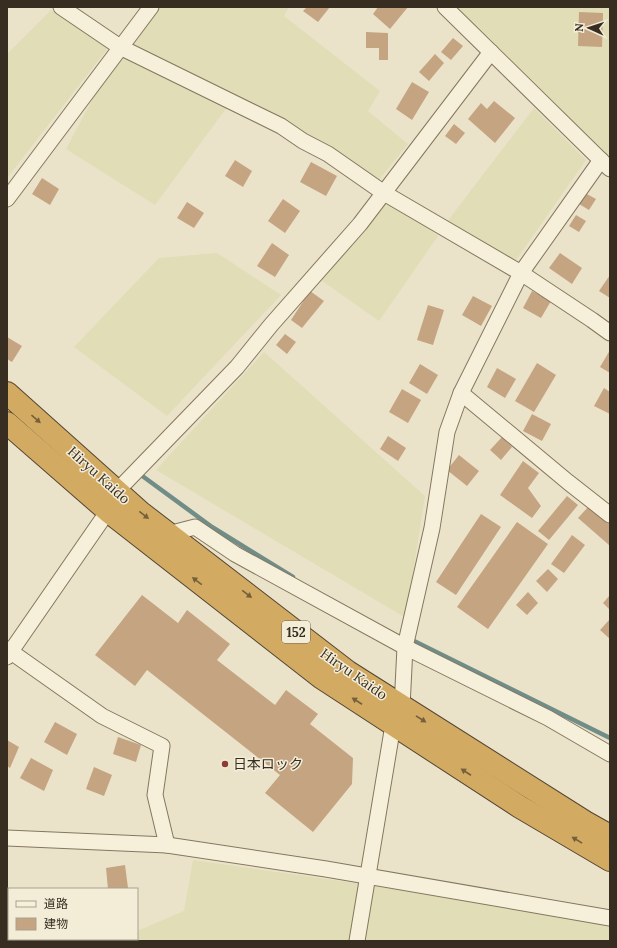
<svg xmlns="http://www.w3.org/2000/svg" width="617" height="948" font-family="Lora,'Noto Sans JP',serif">
<style>
.farmland{fill:#e0ddb7}
.lines{fill:none;stroke-linecap:round;stroke-linejoin:round}
.stream{stroke:#708d88;stroke-width:4.5}
.building{fill:#c5a482}
.street-casing{stroke:#85775f;stroke-width:17}
.highway-casing{stroke:#544533;stroke-width:24}
.street{stroke:#f6f0db;stroke-width:15}
.highway{stroke:#d2aa62;stroke-width:22}
.oneway{fill:#75603b}
.poi-dot{fill:#8f3b34;stroke:#f3edd8;stroke-width:1.5}
.labels{text-anchor:middle;dominant-baseline:central;stroke-width:3;stroke-linejoin:round;paint-order:stroke}
.shield{fill:#f3edd8;stroke:#6f6758;stroke-width:1}
.shield-label{font-size:13px;font-weight:bold;fill:#372e21}
.street-label{font-size:14px;fill:#372e21;stroke:#f3edd8}
.poi-label{font-size:14px;fill:#372e21;stroke:#f3edd8;text-anchor:start}
</style>
<rect width="100%" height="100%" fill="#ebe3c9"/>
<g class="farmland">
<path d="M151,7H289L284,16L380,91L368,111L408,144L374,186L228,106L155,205L66,149L120,47Z"/>
<path d="M445,7H610V164Z"/>
<path d="M51,10L108,48L7,178V54Z"/>
<path d="M534,108L586,160L514,263L446,223Z"/>
<path d="M381,195L438,236L379,321L321,280Z"/>
<path d="M217,253L281,295L167,416L74,347L159,258Z"/>
<path d="M264,352L425,496L406,618L156,470Z"/>
<path d="M193,860L362,884L610,925V941H74L77,939H137V931L184,911Z"/>
<path d="M7,914L9,915V939H61L65,941H7Z"/>
</g>
<g class="lines">
<g class="stream">
<path d="M141,475L212,527L293,577"/>
<path d="M412,640L610,738"/>
</g>
</g>
<g class="building">
<path d="M307,7H330L318,22L303,11Z"/>
<path d="M378,7H408L390,29L373,14Z"/>
<path d="M579,12L603,13L602,47L578,46Z"/>
<path d="M366,32L388,33V60H379V48H366Z"/>
<path d="M453,38L463,46L451,60L441,52Z"/>
<path d="M435,54L444,63L429,81L419,72Z"/>
<path d="M412,82L429,92L412,120L396,109Z"/>
<path d="M494,101L515,118L495,143L468,119L481,103L487,109Z"/>
<path d="M454,124L465,133L456,144L445,136Z"/>
<path d="M235,160L252,171L243,187L225,176Z"/>
<path d="M311,162L337,176L326,196L300,182Z"/>
<path d="M42,178L59,189L50,205L32,194Z"/>
<path d="M585,193L596,199L589,210L579,204Z"/>
<path d="M283,199L300,211L285,233L268,221Z"/>
<path d="M187,202L204,213L194,228L177,218Z"/>
<path d="M576,215L586,221L579,232L569,226Z"/>
<path d="M272,243L289,255L275,277L257,266Z"/>
<path d="M560,253L582,268L572,284L549,268Z"/>
<path d="M610,275V298L599,291Z"/>
<path d="M310,291L324,301L302,328L291,320Z"/>
<path d="M532,291L551,301L541,318L523,308Z"/>
<path d="M473,296L492,306L481,326L462,315Z"/>
<path d="M428,305L444,310L433,345L417,340Z"/>
<path d="M285,334L296,342L287,354L276,345Z"/>
<path d="M7,337L22,346L12,362L7,359Z"/>
<path d="M610,350V373L600,367Z"/>
<path d="M537,363L556,375L534,412L515,401Z"/>
<path d="M420,364L438,375L427,394L409,383Z"/>
<path d="M497,368L516,379L505,398L487,387Z"/>
<path d="M604,388L610,392V414L594,406Z"/>
<path d="M402,389L421,400L408,423L389,412Z"/>
<path d="M532,414L551,424L542,441L523,431Z"/>
<path d="M388,436L406,448L398,461L380,449Z"/>
<path d="M502,437L512,447L501,460L490,450Z"/>
<path d="M459,455L479,471L467,486L447,470Z"/>
<path d="M523,461L539,473L528,488L541,506L532,518L500,495Z"/>
<path d="M567,496L578,505L549,540L538,531Z"/>
<path d="M589,506L610,524V544L609,545L578,518Z"/>
<path d="M481,514L501,527L456,595L436,582Z"/>
<path d="M517,522L548,544L488,629L457,607Z"/>
<path d="M572,535L585,545L564,573L551,564Z"/>
<path d="M548,569L558,579L547,592L536,581Z"/>
<path d="M528,592L538,603L527,615L516,605Z"/>
<path d="M142,595L178,623L187,610L230,644L217,660L275,705L286,690L318,714L310,724L353,758L352,784L313,832L265,793L280,775L147,670L135,686L95,655Z"/>
<path d="M610,595V610L603,603Z"/>
<path d="M610,619V639L600,630Z"/>
<path d="M55,722L77,734L67,755L44,742Z"/>
<path d="M118,737L141,745L136,762L113,754Z"/>
<path d="M7,740L19,747L10,768L7,766Z"/>
<path d="M31,758L53,770L44,791L20,778Z"/>
<path d="M94,767L112,775L104,796L86,789Z"/>
<path d="M125,865L128,888L108,889L106,868Z"/>
</g>
<g class="lines">
<defs>
<g id="street">
<path d="M61,7L120,47L281,126L303,141L328,154L384,193L521,273L592,320L610,333"/>
<path d="M445,7L610,169"/>
<path d="M7,199L151,7"/>
<path d="M461,393L568,482L610,515"/>
<path d="M117,491L237,367L271,325L360,224L491,52"/>
<path d="M168,534L195,527L235,554L405,647L548,718L610,754"/>
<path d="M7,649L102,716L162,746L155,795L167,845"/>
<path d="M7,657L108,511"/>
<path d="M402,707L405,647L432,528L447,432L461,393L521,273L601,160"/>
<path d="M7,838L167,845L326,869L610,918"/>
<path d="M357,941L393,725"/>
</g>
<g id="highway">
<path d="M7,393L140,512L348,672L585,822L610,836"/>
<path d="M7,423L108,511L322,678L520,807L610,860"/>
</g>
</defs>
<use href="#street" class="street-casing"/>
<use href="#highway" class="highway-casing"/>
<use href="#street" class="street"/>
<use href="#highway" class="highway"/>
</g>
<defs><path id="oneway-solid" d="M-6-.8H1V-3.2L6.5 0L1 3.2V.8H-6Z"/></defs>
<g class="oneway">
<use href="#oneway-solid" transform="translate(36 419) rotate(41)"/>
<use href="#oneway-solid" transform="translate(144 515) rotate(38)"/>
<use href="#oneway-solid" transform="translate(197 581) rotate(-142)"/>
<use href="#oneway-solid" transform="translate(247 594) rotate(38)"/>
<use href="#oneway-solid" transform="translate(357 701) rotate(-147)"/>
<use href="#oneway-solid" transform="translate(421 719) rotate(32)"/>
<use href="#oneway-solid" transform="translate(466 772) rotate(-147)"/>
<use href="#oneway-solid" transform="translate(577 840) rotate(-149)"/>
</g>
<circle class="poi-dot" cx="225" cy="764" r="4"/>
<g class="labels">
<rect class="shield" x="282" y="621" width="28" height="22" rx="3"/>
<g class="shield-label">
<text x="296" y="632">152</text>
</g>
<g class="street-label">
<text transform="translate(99 475) rotate(42)">Hiryu Kaido</text>
<text transform="translate(354 674) rotate(35)">Hiryu Kaido</text>
</g>
<g class="poi-label">
<text x="233" y="764">日本ロック</text>
</g>
</g>
<rect width="617" height="948" fill="none" stroke="#372e21" stroke-width="16"/>
<rect x="8" y="888" width="130" height="52" fill="#f3edd8" stroke="#a8a18f"/>
<rect x="16" y="901" width="20" height="6" fill="#f6f0db" stroke="#a8a18f"/>
<text x="44" y="908" font-size="12" fill="#372e21">道路</text>
<rect x="16" y="918" width="20" height="12" fill="#c5a482" stroke="#a8a18f"/>
<text x="44" y="928" font-size="12" fill="#372e21">建物</text>
<g transform="translate(589 28) rotate(273)" stroke="#f3edd8" stroke-width="3" paint-order="stroke">
<path d="M0-3L7 15L0 10L-7 15Z" fill="#372e21"/>
<text y="-6" font-size="11" font-weight="bold" text-anchor="middle" fill="#372e21">N</text>
</g>
</svg>
